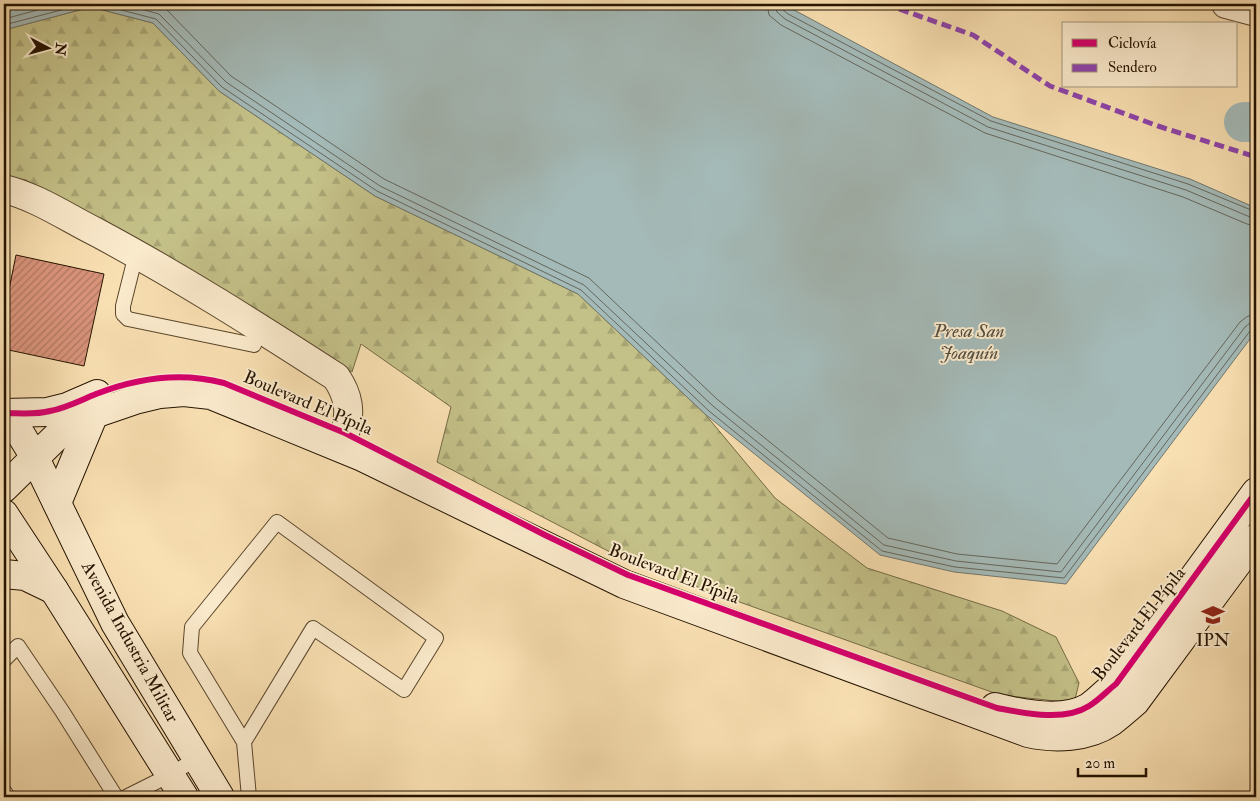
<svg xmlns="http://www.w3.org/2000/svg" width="1260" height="801" font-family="'IM FELL Double Pica',serif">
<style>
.forest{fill:url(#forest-firs);stroke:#746a44}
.water{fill:#a4bab8;stroke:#71776e}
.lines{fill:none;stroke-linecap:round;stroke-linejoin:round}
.shore{stroke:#64665c;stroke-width:1}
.river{stroke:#a4bab8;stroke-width:40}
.building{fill:url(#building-hatch);stroke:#251300}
.lane-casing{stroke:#5a462c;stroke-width:16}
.street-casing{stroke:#5a462c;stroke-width:30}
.secondary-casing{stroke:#251300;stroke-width:30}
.lane{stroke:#fbebcd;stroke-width:14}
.street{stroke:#fbebcd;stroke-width:28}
.secondary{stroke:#fbebcd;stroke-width:28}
.quiet{stroke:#8e44ad;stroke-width:5;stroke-dasharray:10 5;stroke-linecap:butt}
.cycleway-casing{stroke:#fbebcd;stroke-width:9}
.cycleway{stroke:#d6006c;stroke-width:6}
.labels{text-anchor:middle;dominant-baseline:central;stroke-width:4;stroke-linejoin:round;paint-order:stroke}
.street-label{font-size:18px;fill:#251300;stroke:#fbebcd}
.poi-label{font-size:18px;fill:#251300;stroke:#fbebcd}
.water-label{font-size:19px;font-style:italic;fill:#514d40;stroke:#fbebcd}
</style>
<defs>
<pattern id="forest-firs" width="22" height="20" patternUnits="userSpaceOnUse" patternTransform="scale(1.25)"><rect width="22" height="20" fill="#c4c188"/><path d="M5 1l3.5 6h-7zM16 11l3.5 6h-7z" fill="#a8a574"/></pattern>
<pattern id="building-hatch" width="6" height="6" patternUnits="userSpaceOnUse" patternTransform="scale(1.25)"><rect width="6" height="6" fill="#da947c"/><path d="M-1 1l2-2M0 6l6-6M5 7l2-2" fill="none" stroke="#b17863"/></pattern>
</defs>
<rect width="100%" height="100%" fill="#f9e0b2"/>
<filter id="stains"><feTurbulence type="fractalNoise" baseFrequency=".004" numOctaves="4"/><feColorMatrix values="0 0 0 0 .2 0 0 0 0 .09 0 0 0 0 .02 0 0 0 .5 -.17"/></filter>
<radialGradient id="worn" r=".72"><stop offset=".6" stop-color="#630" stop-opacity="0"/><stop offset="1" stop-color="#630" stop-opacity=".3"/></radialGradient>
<path class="forest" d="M91,7L153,23L219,91L375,196L578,294L705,414L775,498L867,568L1002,611L1056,637L1079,683L1074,703L1000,695L633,564L437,462L451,407L361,344L352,372L26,180L4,176V30Z"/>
<path class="water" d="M4,4H783L993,117L1190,179L1256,208V331L1066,584L954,572L880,555L705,414L578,294L375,196L219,91L153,23L91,7L4,30Z"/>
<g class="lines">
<g class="shore">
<path d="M98,4L156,19L222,87L377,191L581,290L709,411L882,551L955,567L1064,578L1250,331L1256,328"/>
<path d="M123,4L159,14L226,82L380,186L584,285L713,406L884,545L956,561L1061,572L1245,327L1250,323L1256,322"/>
<path d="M154,4L166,9L231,76L384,179L589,278L718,400L888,538L957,554L1057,564L1240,322L1248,316L1256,315"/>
<path d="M767,4L769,15L781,25L985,133L1183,197L1247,224L1256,226"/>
<path d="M774,4L777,12L785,19L988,127L1186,190L1250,217L1256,218"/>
<path d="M781,4L782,9L788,14L991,121L1188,184L1256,212"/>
<path d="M4,19L60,4"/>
<path d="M4,25L84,4"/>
</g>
<path class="river" d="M1244,122H1256"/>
</g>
<path class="building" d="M16,255L104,274L84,366L4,349V314Z"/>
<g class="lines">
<defs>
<g id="lane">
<path d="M136,254L123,306V314L128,319L254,345"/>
<path d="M4,660L18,646L62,711L116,797"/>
<path d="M244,742L313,628L404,690L436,638L277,522L192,627L190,653L244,742L249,797"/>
<path d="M4,791L8,797"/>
<path d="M126,797L170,775L197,758"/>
</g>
<g id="street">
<path d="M1226,4L1256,12"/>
<path d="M4,189C37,197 66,217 96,232C180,277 257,326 336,377C349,396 351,412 345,433"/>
</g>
<g id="secondary">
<path d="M4,413L47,412L67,407L97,394"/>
<path d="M4,416L20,433L34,456L115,623L220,797"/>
<path d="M4,488L59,434L77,422L94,414L135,400L160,394L184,392L211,395L360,456L624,584L1028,733C1054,739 1088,738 1111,722C1119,716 1127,709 1135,702L1256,538"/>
<path d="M57,503L94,414"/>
<path d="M4,514L54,590L184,797"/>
<path d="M4,574L25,576L54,590"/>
<path d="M995,707C1022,714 1064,722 1089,707C1098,701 1107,691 1116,684L1256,492"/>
</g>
</defs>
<use href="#lane" class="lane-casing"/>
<use href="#street" class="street-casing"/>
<use href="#secondary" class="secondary-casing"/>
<use href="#lane" class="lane"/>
<use href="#street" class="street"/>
<use href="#secondary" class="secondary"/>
<path class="quiet" d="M885,4L973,35L1050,86L1158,126L1256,157"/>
<defs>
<path id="cycleway" d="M4,413C19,413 35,415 50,411C66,408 81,400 96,394C137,378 182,372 224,383L345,433L545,535L628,575L997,708C1024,713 1064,722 1089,706C1099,700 1107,691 1116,684L1256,492"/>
</defs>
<use href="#cycleway" class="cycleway-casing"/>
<use href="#cycleway" class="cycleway"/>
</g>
<defs>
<symbol id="university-bare" viewBox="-9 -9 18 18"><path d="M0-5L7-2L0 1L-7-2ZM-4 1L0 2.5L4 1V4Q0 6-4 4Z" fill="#8f2418" stroke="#fbebcd" stroke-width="2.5" paint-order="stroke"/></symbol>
</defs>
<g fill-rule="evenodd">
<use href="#university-bare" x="1197" y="599" width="32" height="32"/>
</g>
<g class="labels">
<g class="street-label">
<text transform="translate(308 403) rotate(23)">Boulevard El Pípila</text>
<text transform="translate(674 574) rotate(21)">Boulevard El Pípila</text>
<text transform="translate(1139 624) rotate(-52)">Boulevard El Pípila</text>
<text transform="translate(130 642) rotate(61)">Avenida Industria Militar</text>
</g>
<g class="poi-label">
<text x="1213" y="640">IPN</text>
</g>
<g class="water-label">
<text x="969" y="331">Presa San<tspan x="969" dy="22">Joaquín</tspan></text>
</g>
</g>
<rect width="1260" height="801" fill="none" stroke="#f9e0b2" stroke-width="20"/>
<rect x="5" y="5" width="1250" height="791" fill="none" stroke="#251300" stroke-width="2.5"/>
<rect x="10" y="10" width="1240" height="781" fill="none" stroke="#251300"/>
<rect x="1062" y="22" width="175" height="65" fill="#fbebcd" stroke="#a5957b"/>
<rect x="1072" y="39" width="25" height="8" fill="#d6006c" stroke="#a5957b"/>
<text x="1108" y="48" font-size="15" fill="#251300">Ciclovía</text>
<rect x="1072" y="64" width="25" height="8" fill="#8e44ad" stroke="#a5957b"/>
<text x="1108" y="72" font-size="15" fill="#251300">Sendero</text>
<g transform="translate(48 48) rotate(96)" stroke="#fbebcd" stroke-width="4" paint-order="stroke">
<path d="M0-4L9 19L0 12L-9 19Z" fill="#251300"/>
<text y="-8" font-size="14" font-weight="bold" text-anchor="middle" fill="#251300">N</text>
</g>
<path d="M1078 768v8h68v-8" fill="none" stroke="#251300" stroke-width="2.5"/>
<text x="1085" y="768" font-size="15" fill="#251300" stroke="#fbebcd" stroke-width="4" paint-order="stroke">20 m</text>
<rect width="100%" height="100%" filter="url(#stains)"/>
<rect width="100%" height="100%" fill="url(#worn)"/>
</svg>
